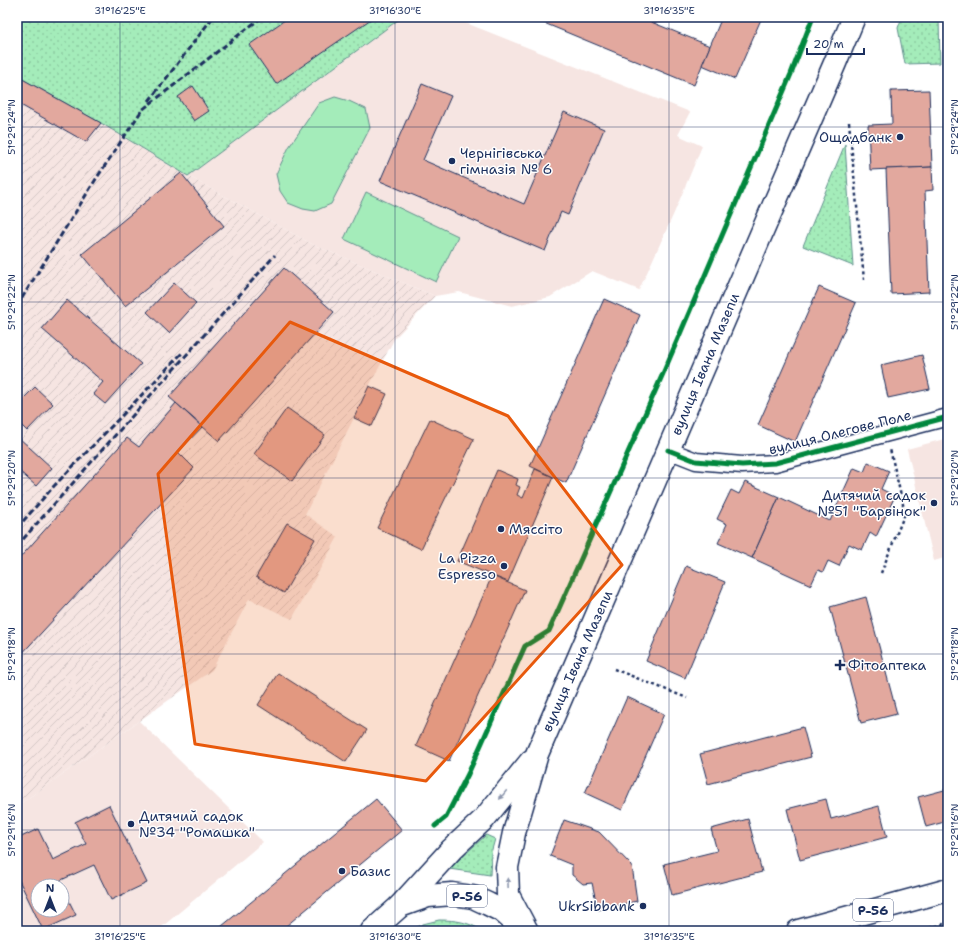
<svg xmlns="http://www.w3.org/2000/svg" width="965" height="948" font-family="'Shantell Sans',sans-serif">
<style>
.built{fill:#f6e5e2;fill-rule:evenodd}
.industrial{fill:url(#industrial-furrows)}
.green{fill:url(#green-dots);stroke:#608e8c}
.pitch{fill:#a4ecba;stroke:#608e8c}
.building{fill:#e2a89e;stroke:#1b2f5e}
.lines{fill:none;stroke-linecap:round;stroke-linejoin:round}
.street-casing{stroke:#1b2f5e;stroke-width:19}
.secondary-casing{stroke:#1b2f5e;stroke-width:25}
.primary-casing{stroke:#1b2f5e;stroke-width:25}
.path{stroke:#1b2f5e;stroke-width:2.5;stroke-dasharray:3 3;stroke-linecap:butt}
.street{stroke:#fff;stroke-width:16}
.secondary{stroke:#fff;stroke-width:22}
.primary{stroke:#fff;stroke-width:22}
.rail{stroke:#1b2f5e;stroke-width:3;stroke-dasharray:6 3;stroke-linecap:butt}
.cycleway-casing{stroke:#fff;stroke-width:8}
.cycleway{stroke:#00873e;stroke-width:5}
.oneway{fill:#8d97ae}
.marked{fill:#e8590c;fill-opacity:0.2;stroke:#e8590c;stroke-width:3;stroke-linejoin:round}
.ticks{fill:none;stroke:#1b2f5e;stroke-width:1;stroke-opacity:0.45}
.poi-dot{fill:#1b2f5e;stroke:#fff;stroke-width:1.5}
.labels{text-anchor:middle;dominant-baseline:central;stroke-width:3;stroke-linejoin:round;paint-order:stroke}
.shield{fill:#fff;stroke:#5f6d8e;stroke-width:1}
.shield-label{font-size:13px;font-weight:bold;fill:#1b2f5e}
.poi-label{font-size:14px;fill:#1b2f5e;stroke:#fff;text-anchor:start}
.street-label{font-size:14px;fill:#1b2f5e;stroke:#fff}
.neatline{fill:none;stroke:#1b2f5e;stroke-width:1.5}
.ticks-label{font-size:10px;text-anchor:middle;fill:#1b2f5e}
</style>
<defs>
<pattern id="industrial-furrows" width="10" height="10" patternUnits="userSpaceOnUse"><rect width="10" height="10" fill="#f6e5e2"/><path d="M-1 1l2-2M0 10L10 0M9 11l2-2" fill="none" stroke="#d2c5c4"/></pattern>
<pattern id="green-dots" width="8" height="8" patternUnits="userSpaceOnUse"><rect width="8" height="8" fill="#a4ecba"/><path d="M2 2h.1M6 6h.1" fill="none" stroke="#8dcba2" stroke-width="1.8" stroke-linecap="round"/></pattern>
</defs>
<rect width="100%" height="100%" fill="#fff"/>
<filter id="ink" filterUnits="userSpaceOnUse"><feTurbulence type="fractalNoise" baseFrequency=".025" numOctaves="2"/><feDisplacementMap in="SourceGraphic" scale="8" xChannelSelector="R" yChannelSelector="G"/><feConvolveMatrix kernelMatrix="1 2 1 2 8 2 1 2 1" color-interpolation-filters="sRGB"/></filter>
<g filter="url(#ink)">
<g class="built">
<path d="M402,17H451L690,112L678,135L702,146L675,211L639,290L592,271L550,297L512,306L459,292L435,296L314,245L188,176Z"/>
<path d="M948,438V557L934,561L907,449Z"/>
<path d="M139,721L263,842L157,931H17V806ZM38,886H62V910H38Z"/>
</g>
<path class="industrial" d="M17,76L101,123L188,176L314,245L435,296L395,338L369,386L354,418L305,514L338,537L292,619L249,599L212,670L17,806Z"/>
<g class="green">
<path d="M17,17H402L188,176L101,123L17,76Z"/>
<path d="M902,17H939L940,63L905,64L898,28Z"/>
<path d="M845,144L853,266L803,246Z"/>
<path d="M486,835L495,839L491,853L490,875L449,869Z"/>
<path d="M439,920C457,920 468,922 483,931H410L423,924Z"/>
</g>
<g class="pitch">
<path d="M335,97L349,101L366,109L370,128L331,204L315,211L303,209L288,203L280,191L276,174L289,147L319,103Z"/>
<path d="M366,192L458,236L436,282L344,239Z"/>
</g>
<g class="building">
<path d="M289,17H374L276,84L249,45Z"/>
<path d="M546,17H639L710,46L694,85L544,23Z"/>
<path d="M722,17H762L735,79L702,65Z"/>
<path d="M17,76L101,123L86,142L17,103Z"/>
<path d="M422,84L451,96L423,160L524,204L564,112L604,129L568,215L561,212L545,251L380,181Z"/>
<path d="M193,86L209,111L194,121L178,97Z"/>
<path d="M929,90L932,167L870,170L868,125L892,124L891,91Z"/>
<path d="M932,167L933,190L925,191L929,292L891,294L886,169Z"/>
<path d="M181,173L224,226L125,306L82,254Z"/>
<path d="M284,268L334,312L219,441L169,397Z"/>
<path d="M174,283L196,303L169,333L147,312Z"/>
<path d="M819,287L856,303L795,442L758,425Z"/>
<path d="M604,299L640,315L566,483L530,466Z"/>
<path d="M67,300L141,364L105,404L93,394L103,382L42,329Z"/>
<path d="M922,355L930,389L888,398L881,365Z"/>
<path d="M369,386L387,394L372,426L354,418Z"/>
<path d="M35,387L53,404L27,431L17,421V405Z"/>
<path d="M176,403L202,427L178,452L194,468L17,659V561L127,438L139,447Z"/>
<path d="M287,408L325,435L292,481L254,454Z"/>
<path d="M430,419L474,439L421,549L377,528Z"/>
<path d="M18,437L52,468L36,486L17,469Z"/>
<path d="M868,462L889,471L881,489L895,496L876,537L870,533L862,550L849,544L839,566L828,561L823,572L818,570L811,585L752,558L779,497L830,521L854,468L864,472Z"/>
<path d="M535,469L553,477L508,582L457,561L497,470L518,479L516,485L520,487L517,495L523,498Z"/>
<path d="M745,482L779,497L752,558L718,543L727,524L717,519L731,490L739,494Z"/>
<path d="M287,523L315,539L284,593L256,577Z"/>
<path d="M686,566L725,582L685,678L646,661Z"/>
<path d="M492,576L525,590L449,761L416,746Z"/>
<path d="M866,597L897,714L861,723L830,607Z"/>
<path d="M278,673L367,730L346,762L258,705Z"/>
<path d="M627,697L664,714L622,810L585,793Z"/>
<path d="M803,727L811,757L708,784L700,754Z"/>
<path d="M948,789V821L926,827L918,797Z"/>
<path d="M376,799L402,830L280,931H216Z"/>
<path d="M826,799L831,819L879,806L887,837L800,860L787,809Z"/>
<path d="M109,805L147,883L111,900L94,865L59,881L62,886H38V910H62V887L76,915L43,930L17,876V839L38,829L53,860L86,844L75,822Z"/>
<path d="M748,819L762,872L672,895L664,864L717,851L711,829Z"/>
<path d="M564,820L599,832L632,866L637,901L598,910L592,883L583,884L572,875V865L550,856Z"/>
</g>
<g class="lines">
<defs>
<path id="street" d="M668,450L696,461L742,465L775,463L948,417"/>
<g id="secondary">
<path d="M400,906L452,849L484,819L531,761"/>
<path d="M527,931L508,895L507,867L514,833L537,754L835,63L854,17"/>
</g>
<g id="primary">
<path d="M372,931L400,906L428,896L452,894L473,897L488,904L502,911L525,931"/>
<path d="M798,931L948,890"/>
</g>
</defs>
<use href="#street" class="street-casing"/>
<use href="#secondary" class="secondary-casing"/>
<use href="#primary" class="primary-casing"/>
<g class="path">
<path d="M947,17L948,76"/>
<path d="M849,122L864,280"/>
<path d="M881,573L905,513L890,449"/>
<path d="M614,669L687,698"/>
<path d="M918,931L948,923"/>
</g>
<use href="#street" class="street"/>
<use href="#secondary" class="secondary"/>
<use href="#primary" class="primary"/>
<g class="rail">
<path d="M149,101L213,17"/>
<path d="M17,306L96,179L142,110L262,17"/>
<path d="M17,528L54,486L183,352"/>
<path d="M17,546L275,255"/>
</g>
<defs>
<g id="cycleway">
<path d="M668,450L696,461L742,465L775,463L948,417"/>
<path d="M435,826L446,817L468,774L525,646L549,631L665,369L791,74L813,17"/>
</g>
</defs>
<use href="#cycleway" class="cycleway-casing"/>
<use href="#cycleway" class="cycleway"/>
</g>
<defs><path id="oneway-solid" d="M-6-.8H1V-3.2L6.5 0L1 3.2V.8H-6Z"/></defs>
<g class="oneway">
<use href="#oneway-solid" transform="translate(503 795) rotate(129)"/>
<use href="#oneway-solid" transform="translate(508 883) rotate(-92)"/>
</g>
</g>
<path class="marked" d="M290,322L508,416L622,565L426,781L195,744L158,474Z"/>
<path class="ticks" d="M120,17V931M395,17V931M669,17V931M943,17V931M17,127H948M17,302H948M17,478H948M17,654H948M17,830H948"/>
<g class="poi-dot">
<circle cx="900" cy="137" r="4"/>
<circle cx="452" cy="161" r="4"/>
<circle cx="934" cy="503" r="4"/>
<circle cx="501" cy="529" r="4"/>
<circle cx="504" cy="566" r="4"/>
<path d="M838 659h4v4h4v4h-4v4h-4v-4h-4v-4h4z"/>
<circle cx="131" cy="824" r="4"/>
<circle cx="342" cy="871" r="4"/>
<circle cx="643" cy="906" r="4"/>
</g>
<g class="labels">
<g class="shield">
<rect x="447" y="885" width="40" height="22" rx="3"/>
<rect x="853" y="899" width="40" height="22" rx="3"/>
</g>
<g class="shield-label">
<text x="467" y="896">Р-56</text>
<text x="873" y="910">Р-56</text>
</g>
<g class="poi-label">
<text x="892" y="137" text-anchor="end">Ощадбанк</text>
<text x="460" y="153">Чернігівська<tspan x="460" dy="16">гімназія № 6</tspan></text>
<text x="926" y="495" text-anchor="end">Дитячий садок<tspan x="926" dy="16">№51 "Барвінок"</tspan></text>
<text x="509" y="529">Мяссіто</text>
<text x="496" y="558" text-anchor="end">La Pizza<tspan x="496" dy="16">Espresso</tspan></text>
<text x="848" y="665">Фітоаптека</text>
<text x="139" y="816">Дитячий садок<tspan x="139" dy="16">№34 "Ромашка"</tspan></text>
<text x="350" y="871">Базис</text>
<text x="635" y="906" text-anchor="end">UkrSibbank</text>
</g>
<g class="street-label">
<text transform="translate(705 364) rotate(-67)">вулиця Івана Мазепи</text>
<text transform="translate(840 432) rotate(-14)">вулиця Олегове Поле</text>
<text transform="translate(577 661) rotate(-66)">вулиця Івана Мазепи</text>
</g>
</g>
<rect width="965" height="948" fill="none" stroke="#fff" stroke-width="44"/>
<g transform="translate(50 898)"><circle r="19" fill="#ffffff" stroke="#a4acbf"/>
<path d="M0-3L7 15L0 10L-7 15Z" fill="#1b2f5e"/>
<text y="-6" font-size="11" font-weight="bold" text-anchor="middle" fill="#1b2f5e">N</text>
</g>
<path d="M807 48v6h57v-6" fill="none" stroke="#1b2f5e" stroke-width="2"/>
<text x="813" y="48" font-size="12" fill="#1b2f5e" stroke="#ffffff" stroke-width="3" paint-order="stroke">20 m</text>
<rect x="22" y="22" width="921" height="904" class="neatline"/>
<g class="ticks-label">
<text x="120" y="14">31°16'25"E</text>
<text x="395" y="14">31°16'30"E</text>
<text x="669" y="14">31°16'35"E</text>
<text transform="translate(11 127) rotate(-90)" y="4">51°29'24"N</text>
<text transform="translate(954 127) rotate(-90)" y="4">51°29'24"N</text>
<text transform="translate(11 302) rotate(-90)" y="4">51°29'22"N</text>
<text transform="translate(954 302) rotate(-90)" y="4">51°29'22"N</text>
<text transform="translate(11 478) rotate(-90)" y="4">51°29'20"N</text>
<text transform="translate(954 478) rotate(-90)" y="4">51°29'20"N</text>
<text transform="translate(11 654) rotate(-90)" y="4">51°29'18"N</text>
<text transform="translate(954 654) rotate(-90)" y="4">51°29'18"N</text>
<text transform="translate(11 830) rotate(-90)" y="4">51°29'16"N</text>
<text transform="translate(954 830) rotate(-90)" y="4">51°29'16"N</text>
<text x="120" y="940">31°16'25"E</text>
<text x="395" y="940">31°16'30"E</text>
<text x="669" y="940">31°16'35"E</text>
</g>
</svg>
